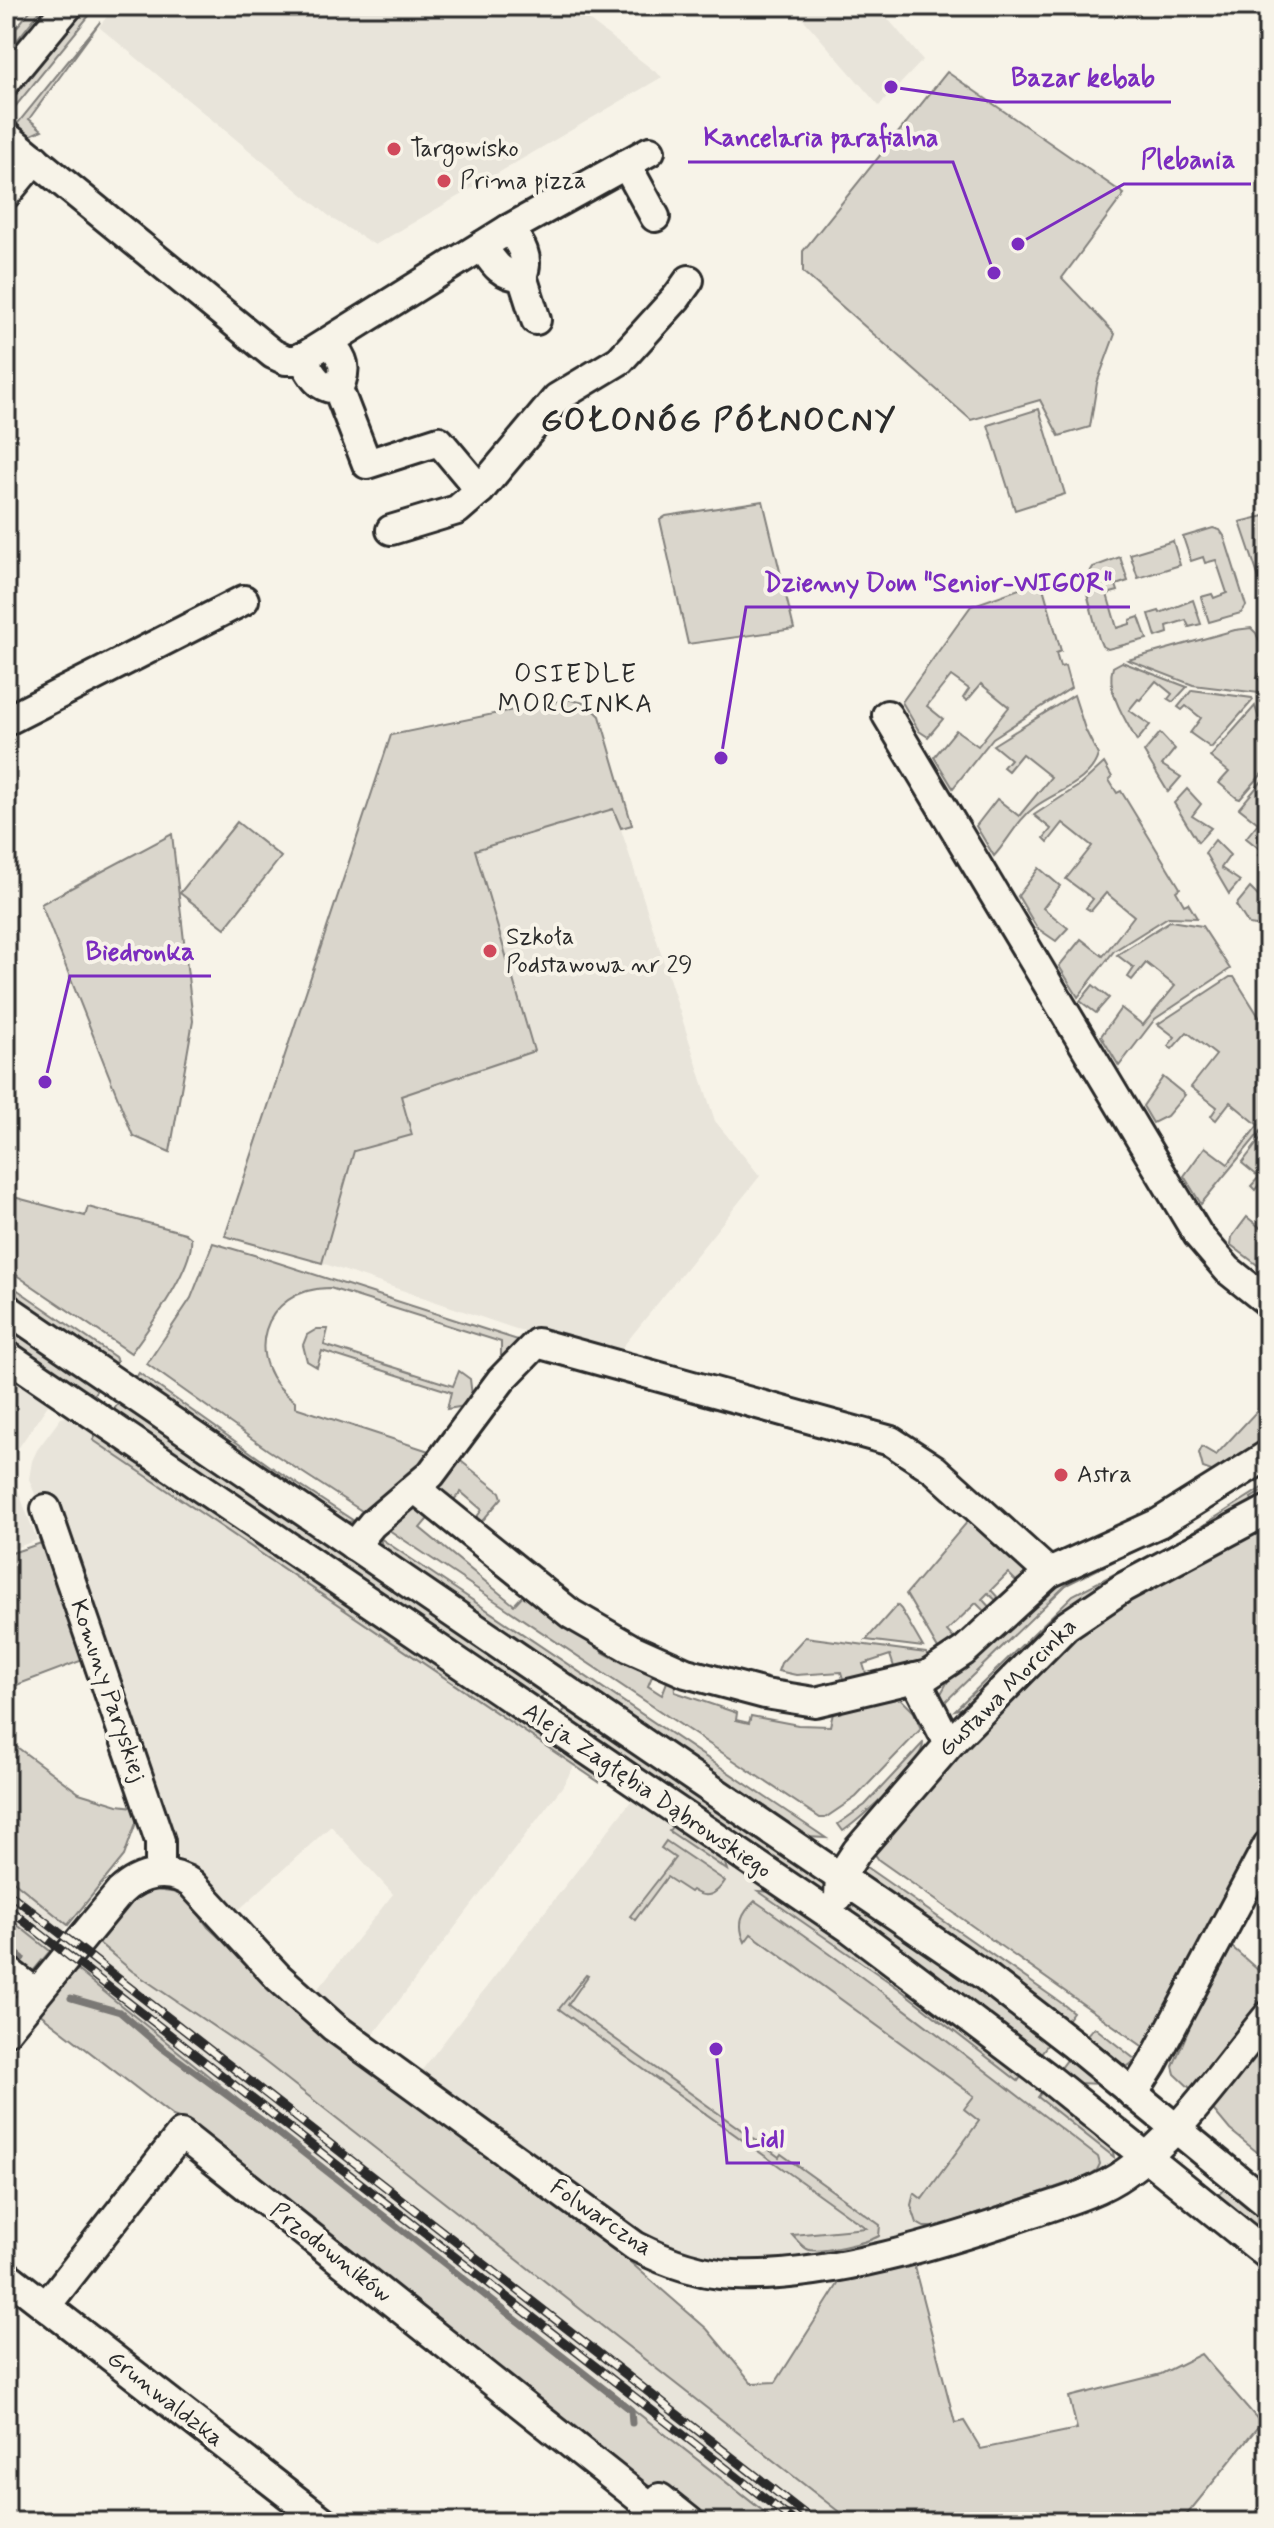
<svg xmlns="http://www.w3.org/2000/svg" width="1274" height="2528" font-family="Mynerve,sans-serif">
<style>
.built{fill:#e8e4da}
.green{fill:#dad6cc;stroke:#82807c;stroke-width:2}
.lines{fill:none;stroke-linecap:round;stroke-linejoin:round}
.stream{stroke:#7a7874;stroke-width:7}
.minor-casing{stroke:#2b2b2b;stroke-width:34}
.minor{stroke:#f7f3e8;stroke-width:28}
.rail-casing{stroke:#2b2b2b;stroke-width:9}
.rail{stroke:#f7f3e8;stroke-width:6;stroke-dasharray:18;stroke-linecap:butt}
.poi-dot{fill:#d1495b;stroke:#f7f3e8;stroke-width:3}
.labels{text-anchor:middle;dominant-baseline:central;stroke-width:8;stroke-linejoin:round;paint-order:stroke}
.poi-label{font-size:24px;fill:#2b2b2b;stroke:#f7f3e8;text-anchor:start}
.street-label{font-size:24px;fill:#2b2b2b;stroke:#f7f3e8}
.neighbourhood-label{font-size:26px;letter-spacing:2px;fill:#2b2b2b;stroke:#f7f3e8}
.district-label{font-size:32px;font-weight:bold;letter-spacing:2px;fill:#2b2b2b;stroke:#f7f3e8}
.leader{fill:none;stroke:#7b2cbf;stroke-width:3}
.callout-dot{fill:#7b2cbf;stroke:#f7f3e8;stroke-width:3}
.callout-label{font-size:26px;text-anchor:middle;font-weight:bold;fill:#7b2cbf;stroke:#f7f3e8;stroke-width:8;stroke-linejoin:round;paint-order:stroke}
</style>
<rect width="100%" height="100%" fill="#f7f3e8"/>
<filter id="ink" filterUnits="userSpaceOnUse"><feTurbulence type="fractalNoise" baseFrequency=".0125" numOctaves="2"/><feDisplacementMap in="SourceGraphic" scale="16" xChannelSelector="R" yChannelSelector="G"/><feConvolveMatrix kernelMatrix="1 2 1 2 8 2 1 2 1" color-interpolation-filters="sRGB"/></filter>
<g filter="url(#ink)">
<g class="built">
<path d="M115,6H602L590,21L662,77L375,245L334,220L99,27Z"/>
<path d="M792,6H877L923,60L879,106Z"/>
<path d="M567,699L588,704L600,716L632,825L621,829L715,1121L760,1176L617,1354L516,1329L322,1263L225,1236L391,735Z"/>
<path d="M6,1368L46,1400L48,1405L6,1466L12,1475L37,1540L6,1551Z"/>
<path d="M73,1415L579,1758L562,1787L369,2040L312,1996L393,1894L331,1826L233,1915L173,1852L60,1525L36,1497L29,1479L32,1461L37,1450L61,1418Z"/>
<path d="M635,1796L913,1989L1112,2146L1114,2157L1107,2170L1102,2174L959,2227L773,2267L707,2264L654,2245L418,2075Z"/>
<path d="M6,1875L68,1925L50,1951L6,1916Z"/>
<path d="M99,1943L132,1971L260,2058L852,2522H777L246,2106L77,1970Z"/>
</g>
<g class="green">
<path d="M34,6H44L6,54V40Z"/>
<path d="M88,6H97L6,118V107Z"/>
<path d="M100,22L29,119L42,130L29,136L13,129Z"/>
<path d="M947,72L1124,194L1062,278L1115,334L1097,383L1090,427L1059,436L1040,400L971,420L803,272V251Z"/>
<path d="M1039,409L1065,494L1015,510L988,425Z"/>
<path d="M763,501L794,629L688,644L660,520L666,516Z"/>
<path d="M1268,515V605L1240,522Z"/>
<path d="M1213,528L1220,530L1224,536L1246,606L1241,613L1209,622L1201,597L1212,594L1214,598L1227,593L1216,560L1205,563L1203,557L1191,561L1183,537Z"/>
<path d="M1173,541L1180,565L1138,578L1130,554Z"/>
<path d="M1120,557L1128,581L1116,585L1118,591L1107,594L1117,628L1130,624V620L1139,617L1147,639L1108,649L1102,646L1099,639L1084,582L1093,567Z"/>
<path d="M1039,582L1042,584L1061,651L1056,653L1060,667L1065,666L1071,688L993,738L953,788L934,757L956,730L978,746L1009,707L981,684L967,701L963,698L969,689L951,676L927,706L943,719L928,737L919,731L902,702L971,606Z"/>
<path d="M1193,600L1201,624L1189,627L1186,620L1167,626L1168,633L1156,637L1149,614L1159,611L1160,613Z"/>
<path d="M1251,628L1256,633L1268,663L1257,678L1266,685L1259,693L1193,685L1128,660L1235,630Z"/>
<path d="M1122,662L1187,687L1173,702L1168,699L1172,694L1156,681L1140,700L1138,699L1129,710L1150,725L1137,741C1126,721 1105,690 1113,667Z"/>
<path d="M1192,690L1252,698L1253,700L1211,748L1190,733L1201,718L1186,706L1182,710L1178,707Z"/>
<path d="M1074,695L1085,729L1098,755C1091,782 1055,792 1035,807C1018,819 1008,841 994,856L976,826L997,799L1019,816L1051,777L1022,754L1008,771L1003,767L1010,759L993,745Z"/>
<path d="M567,699L588,704L600,716L632,825L621,828L613,809L475,850L534,1051L401,1096L412,1135L354,1151L322,1263L225,1236L391,735Z"/>
<path d="M1255,706L1268,749V767L1240,799L1237,798L1219,783L1229,772L1210,757Z"/>
<path d="M1160,733L1175,749L1162,765L1181,777L1168,792L1144,752Z"/>
<path d="M1104,763L1112,777L1109,780L1117,793L1121,791L1180,888L1176,891L1184,905L1188,903L1197,918L1168,917L1114,951L1078,997L1059,966L1081,939L1103,956L1134,916L1106,893L1091,911L1086,908L1093,899L1066,879L1092,846L1063,823L1048,842L1044,838L1051,829L1034,815L1080,785Z"/>
<path d="M1268,774V850L1262,858L1258,855L1261,850L1246,838L1258,823L1239,808Z"/>
<path d="M1187,789L1201,804L1192,816L1211,828L1198,842L1174,803Z"/>
<path d="M237,822L281,857L225,928L180,893Z"/>
<path d="M172,834L193,1021L170,1152L133,1136L41,904Z"/>
<path d="M1215,840L1230,855L1221,868L1240,881L1229,894L1205,853Z"/>
<path d="M1039,868L1060,886L1043,908L1068,928L1056,941L1037,928L1018,896Z"/>
<path d="M1250,888L1266,904L1268,903V924L1263,927L1249,925L1236,905Z"/>
<path d="M1170,921L1202,926L1230,969L1155,1019L1119,1066L1101,1036L1121,1008L1143,1025L1175,986L1146,963L1132,980L1128,977L1134,968L1117,955Z"/>
<path d="M1230,977H1234L1268,1031V1119L1261,1131L1201,1204L1184,1176L1205,1147L1228,1164L1258,1125L1230,1102L1216,1120L1211,1116L1217,1107L1191,1087L1216,1055L1187,1032L1172,1049L1168,1046L1175,1037L1158,1024Z"/>
<path d="M1093,985L1109,998L1096,1013L1080,1001Z"/>
<path d="M1163,1077L1185,1095L1167,1116L1153,1123L1143,1106Z"/>
<path d="M1268,1129V1174L1255,1190L1251,1186L1259,1177L1242,1163Z"/>
<path d="M6,1195L85,1216L88,1207L185,1233L191,1238C195,1266 148,1329 131,1353L6,1268Z"/>
<path d="M1247,1217L1268,1234V1273L1231,1245L1232,1237Z"/>
<path d="M213,1243L254,1255L524,1342L508,1357L501,1358V1342L330,1288C262,1288 239,1362 295,1401V1407L432,1452V1456L365,1513L268,1450L147,1364L191,1298Z"/>
<path d="M6,1282L115,1357L117,1361L112,1368L6,1295Z"/>
<path d="M6,1321L100,1385L90,1400L6,1343Z"/>
<path d="M317,1329H328L324,1345L453,1386L459,1371L470,1379L472,1396L465,1406L447,1409L451,1392L322,1351L317,1367L307,1361L303,1345L307,1335Z"/>
<path d="M139,1373L270,1466L354,1521L341,1523L133,1382Z"/>
<path d="M121,1399L547,1693L542,1697L540,1705L111,1414Z"/>
<path d="M1268,1399V1441L1217,1473L1203,1468L1199,1453L1202,1447L1216,1455Z"/>
<path d="M99,1432L599,1771V1782L93,1440Z"/>
<path d="M457,1458L500,1492L502,1498L477,1527L472,1523L482,1510L461,1492L449,1505C432,1484 444,1477 457,1458Z"/>
<path d="M1268,1484V1488L1251,1498L1254,1504L968,1707L955,1710L1073,1595L1177,1542Z"/>
<path d="M419,1509L431,1515L420,1528L514,1605L525,1593L604,1645L601,1651L623,1663L626,1656L633,1658L631,1665L653,1674L648,1686L662,1695L670,1674L674,1675L675,1692L737,1713L736,1720L749,1723L751,1716L798,1725L830,1726L834,1709L898,1696L914,1712L921,1729L856,1797L825,1818H820L386,1528L410,1510Z"/>
<path d="M974,1514L1025,1566L1024,1580L1020,1585L1008,1573L991,1590L1002,1602L1000,1604L988,1593L982,1599L993,1611L988,1615L976,1603L947,1631L958,1643L941,1654L906,1594Z"/>
<path d="M1268,1523V1817L1145,2048L879,1860L874,1853L872,1840L1049,1657L1094,1619Z"/>
<path d="M1163,1537L1066,1585L942,1705L939,1697L948,1681L1047,1589Z"/>
<path d="M380,1538L826,1838L806,1837L383,1551Z"/>
<path d="M47,1541L83,1660L6,1689V1555Z"/>
<path d="M897,1605L901,1609L923,1647L866,1640Z"/>
<path d="M805,1637L926,1653L929,1658L895,1670L890,1655L863,1664L868,1679L845,1686L841,1672L796,1675L778,1671L781,1663Z"/>
<path d="M568,1706L833,1885L830,1901L560,1715Z"/>
<path d="M6,1739L79,1793L118,1805L134,1807L137,1820L124,1856L68,1925L6,1875Z"/>
<path d="M923,1743C924,1762 860,1820 843,1831L838,1824L865,1805Z"/>
<path d="M673,1825L723,1857L727,1870L669,1831Z"/>
<path d="M666,1841L725,1881C716,1895 706,1900 692,1890L690,1892L667,1877L635,1920L630,1916L675,1858L661,1848Z"/>
<path d="M859,1862L1060,2002L1073,2012L1064,2024L862,1879L858,1871Z"/>
<path d="M155,1890L179,1893L189,1901L208,1927L283,1998L567,2207L707,2329L752,2383L776,2382L840,2281L913,2262L955,2423L964,2421L981,2449L1077,2429L1069,2397L1161,2374L1201,2354L1261,2423L1181,2522H852L260,2058L132,1971L99,1943L138,1895Z"/>
<path d="M758,1891L776,1892L822,1923L1024,2073L1018,2081L898,1988Z"/>
<path d="M849,1896L1051,2040L1038,2057L854,1916Z"/>
<path d="M755,1901C873,1982 984,2070 1098,2157L1100,2164L1097,2170L1086,2177L938,2227H924L917,2223L911,2205L914,2193L922,2199L979,2121L964,2109L974,2096L751,1934L745,1942C737,1924 741,1914 755,1901Z"/>
<path d="M6,1916L50,1951L29,1976L6,1959Z"/>
<path d="M1232,1947L1268,1979V1999L1192,2090L1175,2074L1173,2066L1197,2010Z"/>
<path d="M77,1970L246,2106L777,2522H702L637,2492L204,2143L189,2121L173,2116L39,2013Z"/>
<path d="M586,1975L588,1976L568,2005L779,2157L781,2154L880,2225L879,2236C868,2242 818,2255 807,2249C801,2246 796,2239 792,2235L866,2228L559,2009Z"/>
<path d="M1094,2027L1136,2060L1124,2069L1083,2039Z"/>
<path d="M1268,2033V2161L1230,2130L1210,2106Z"/>
<path d="M1070,2056L1102,2084L1076,2083L1058,2072Z"/>
<path d="M1044,2089L1112,2146L1114,2157L1038,2097Z"/>
<path d="M1228,2184L1268,2217V2242L1215,2199Z"/>
</g>
<g class="lines">
<g class="stream">
<path d="M6,1946L22,1958"/>
<path d="M71,1998L120,2012L162,2048L268,2125L631,2410L632,2423"/>
</g>
<defs>
<g id="minor">
<path d="M6,81L68,6"/>
<path d="M6,136L273,354L286,360H296L307,355L509,229L650,151"/>
<path d="M626,164L655,217"/>
<path d="M6,194L35,159"/>
<path d="M509,229C521,244 530,258 522,276"/>
<path d="M482,246C493,262 500,276 522,276L536,320"/>
<path d="M330,343C344,358 348,369 338,389"/>
<path d="M302,357C311,374 318,389 338,389L367,464L439,441L480,490"/>
<path d="M391,530L457,510L480,490L557,398L620,360L677,297L689,280"/>
<path d="M887,715L1198,1235L1228,1270L1268,1302"/>
<path d="M6,721L244,600"/>
<path d="M6,1308L985,1976L1073,2044L1268,2204"/>
<path d="M6,1355L851,1929L1047,2077L1268,2255"/>
<path d="M416,1489L571,1614L630,1648L686,1673L765,1694L815,1702L928,1675L964,1651L1049,1573L1159,1523L1268,1455"/>
<path d="M46,1509L160,1841V1874"/>
<path d="M354,1546L372,1524L431,1474L501,1380L537,1343L891,1441L934,1469L1049,1573"/>
<path d="M915,1678L942,1731L952,1741"/>
<path d="M839,1896L840,1877L857,1851L952,1741L1066,1626L1124,1587L1268,1510"/>
<path d="M6,1970L36,1993"/>
<path d="M6,2031L120,1892C140,1873 169,1867 192,1884L278,1977L334,2027L635,2246C666,2262 699,2274 734,2275C826,2279 943,2243 1030,2213C1062,2202 1097,2193 1125,2173C1183,2133 1224,2069 1268,2016"/>
<path d="M1133,2094L1152,2064L1268,1845"/>
<path d="M6,2275L324,2522"/>
<path d="M46,2306L181,2134L652,2508"/>
<path d="M647,2514L660,2498L690,2522"/>
</g>
</defs>
<use href="#minor" class="minor-casing"/>
<use href="#minor" class="minor"/>
<defs>
<g id="rail">
<path d="M6,1891L815,2522"/>
<path d="M6,1907L795,2522"/>
</g>
</defs>
<use href="#rail" class="rail-casing"/>
<use href="#rail" class="rail"/>
</g>
</g>
<g class="poi-dot">
<circle cx="394" cy="149" r="8"/>
<circle cx="444" cy="181" r="8"/>
<circle cx="490" cy="951" r="8"/>
<circle cx="1061" cy="1475" r="8"/>
</g>
<g class="labels">
<g class="poi-label">
<text x="410" y="149">Targowisko</text>
<text x="460" y="181">Prima pizza</text>
<text x="506" y="937">Szkoła<tspan x="506" dy="28">Podstawowa nr 29</tspan></text>
<text x="1077" y="1475">Astra</text>
</g>
<g class="street-label">
<text transform="translate(1008 1688) rotate(-45)">Gustawa Morcinka</text>
<text transform="translate(108 1691) rotate(71)">Komuny Paryskiej</text>
<text transform="translate(647 1791) rotate(34)">Aleja Zagłębia Dąbrowskiego</text>
<text transform="translate(601 2218) rotate(34)">Folwarczna</text>
<text transform="translate(331 2253) rotate(38)">Przodowników</text>
<text transform="translate(165 2399) rotate(38)">Grunwaldzka</text>
</g>
<g class="neighbourhood-label">
<text x="576" y="675">OSIEDLE<tspan x="576" dy="30">MORCINKA</tspan></text>
</g>
<g class="district-label">
<text x="719" y="421">GOŁONÓG PÓŁNOCNY</text>
</g>
</g>
<path class="leader" d="M891 87L996 102H1171M994 273L953 162H688M1018 244L1124 184H1251M721 758L746 607H1130M45 1082L70 976H211M716 2049L727 2163H800"/>
<g class="callout-dot">
<circle cx="891" cy="87" r="8"/>
<circle cx="994" cy="273" r="8"/>
<circle cx="1018" cy="244" r="8"/>
<circle cx="721" cy="758" r="8"/>
<circle cx="45" cy="1082" r="8"/>
<circle cx="716" cy="2049" r="8"/>
</g>
<g class="callout-label">
<text x="1083" y="86">Bazar kebab</text>
<text x="821" y="146">Kancelaria parafialna</text>
<text x="1188" y="168">Plebania</text>
<text x="938" y="591">Dzienny Dom "Senior-WIGOR"</text>
<text x="140" y="960">Biedronka</text>
<text x="764" y="2147">Lidl</text>
</g>
<rect width="1274" height="2528" fill="none" stroke="#f7f3e8" stroke-width="32"/>
<rect x="16" y="16" width="1242" height="2496" fill="none" stroke="#2b2b2b" stroke-width="3" filter="url(#ink)"/>
</svg>
